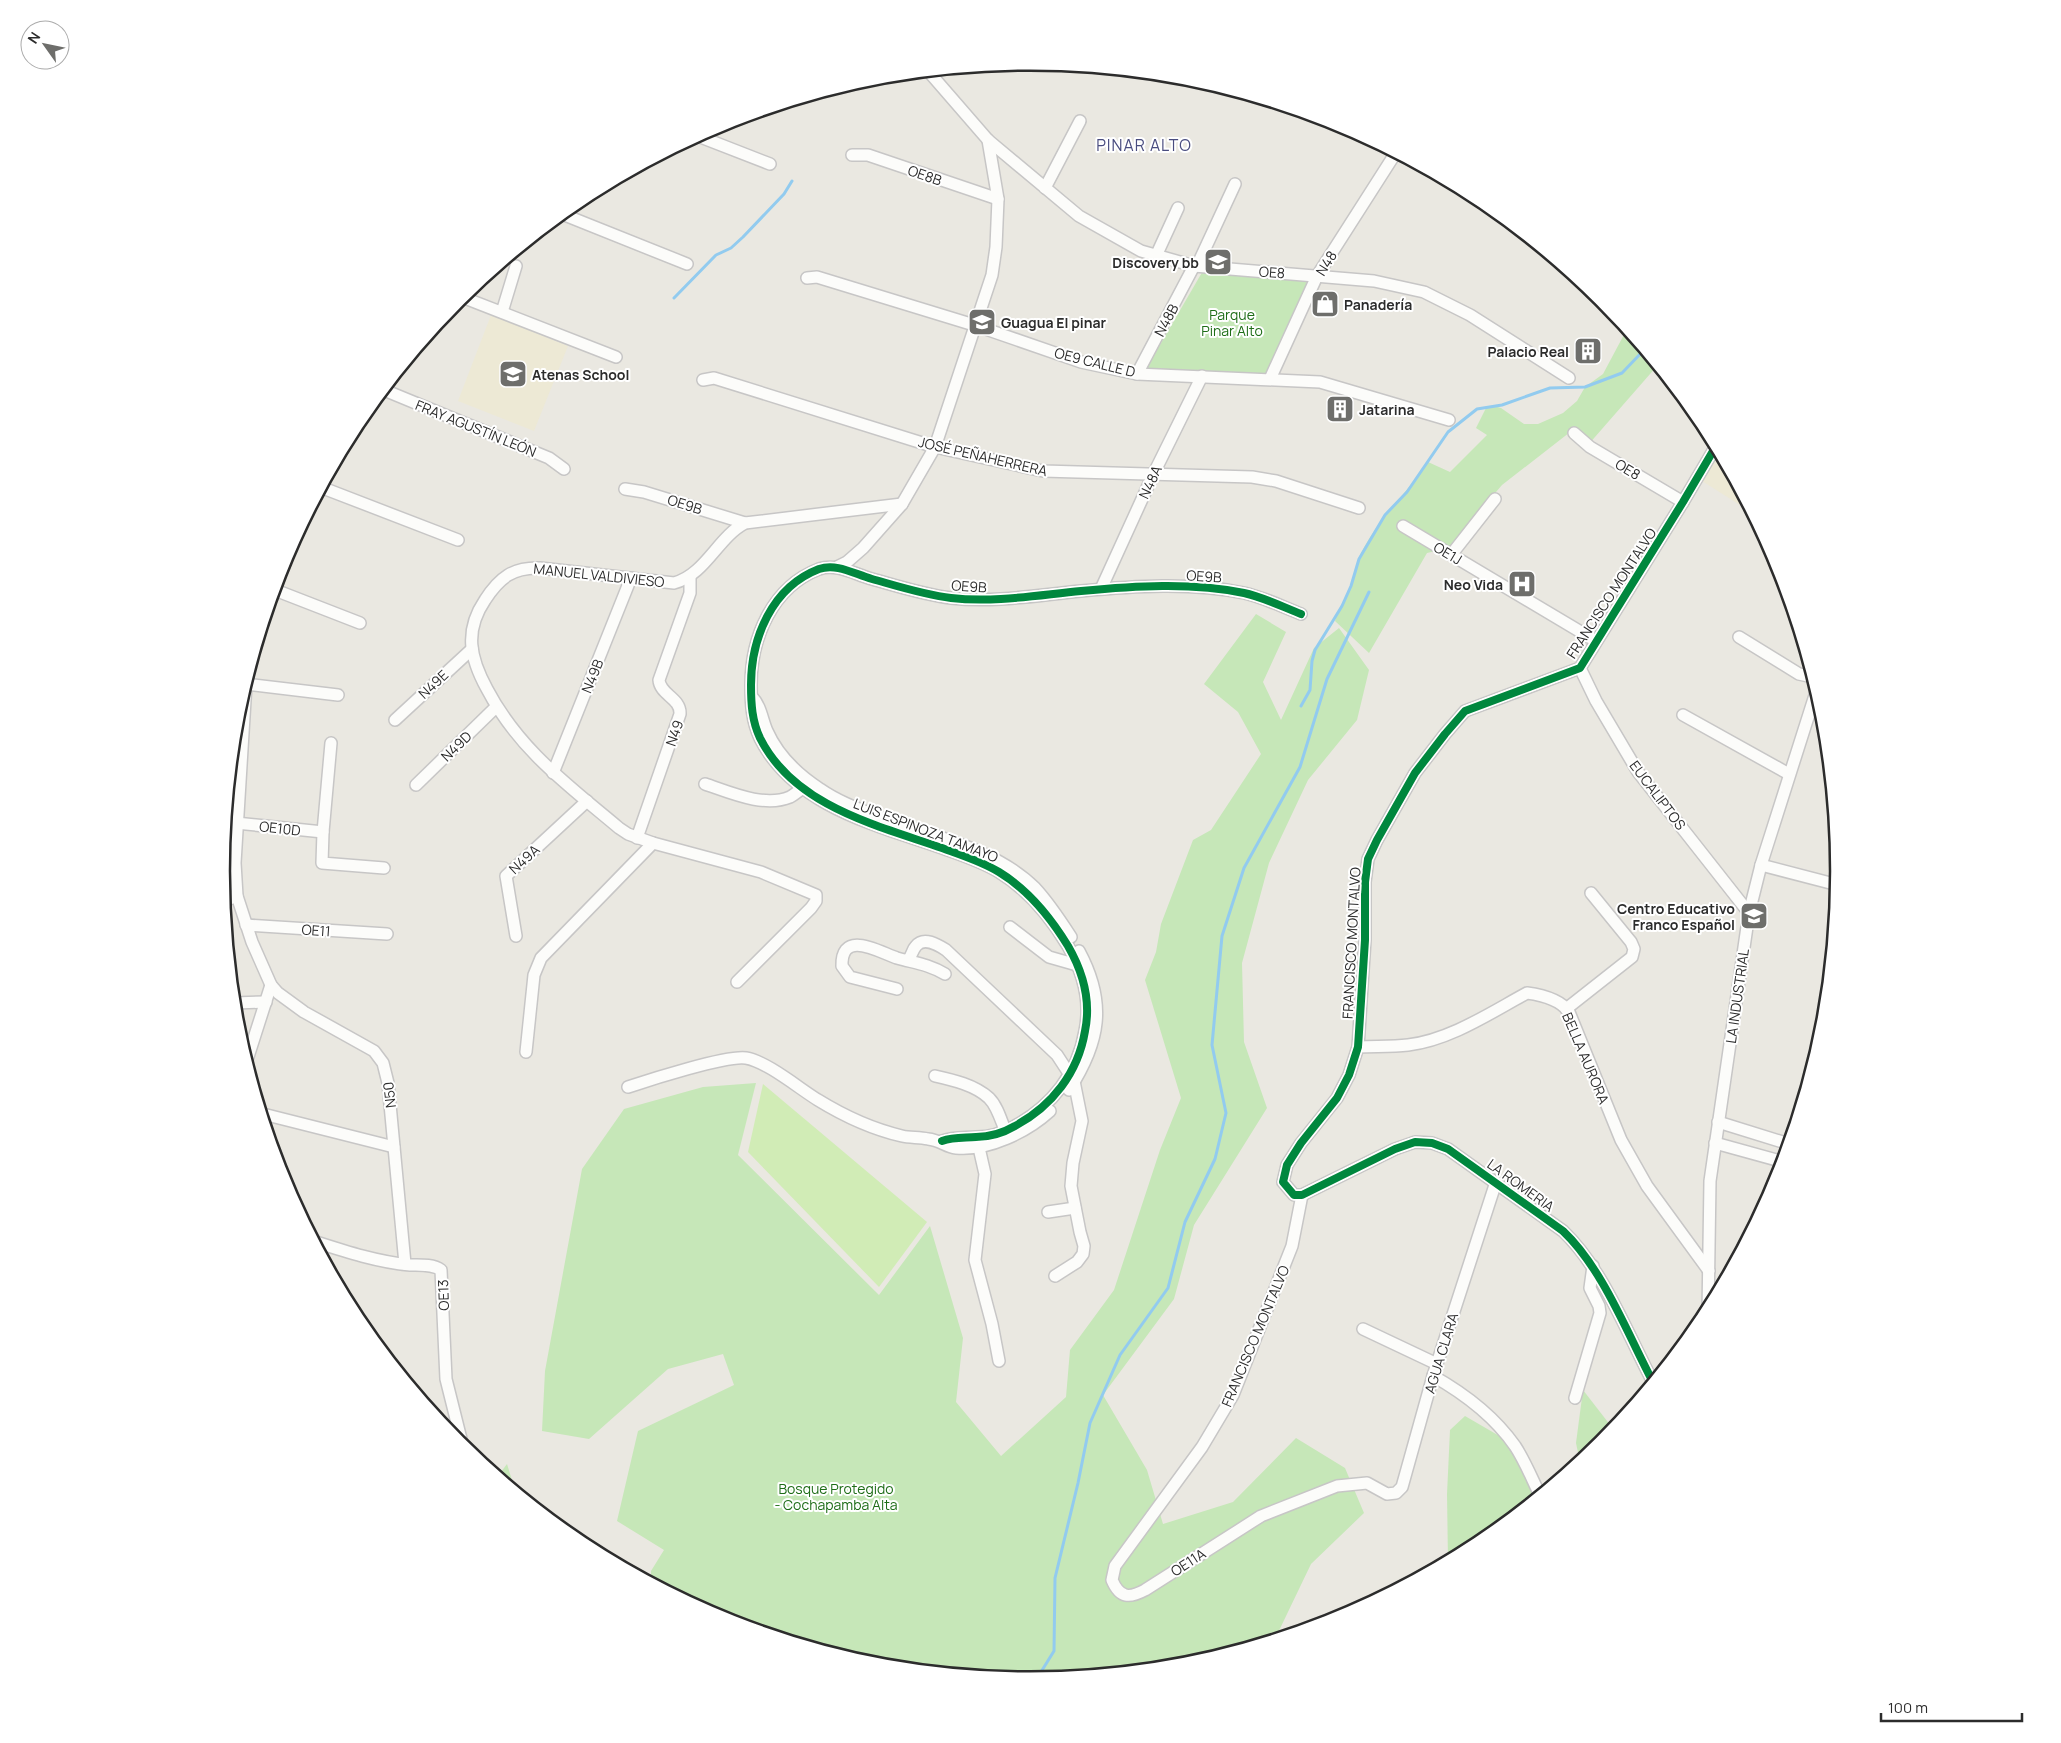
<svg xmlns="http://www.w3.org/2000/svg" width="2061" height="1743" font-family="Manrope,sans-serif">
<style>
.education{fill:#ede9d5}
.green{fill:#c6e7b8}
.pitch{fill:#d1ecb6}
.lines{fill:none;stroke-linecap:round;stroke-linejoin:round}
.stream{stroke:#92cbef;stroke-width:3}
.minor-casing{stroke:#c7c6c6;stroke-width:14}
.minor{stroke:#fcfcfa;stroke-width:11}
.cycleway-casing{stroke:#fff;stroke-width:11}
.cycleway{stroke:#00873e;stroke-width:8}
.labels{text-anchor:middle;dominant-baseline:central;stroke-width:4;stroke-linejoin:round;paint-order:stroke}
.street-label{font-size:14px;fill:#2c2c2c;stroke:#fff}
.poi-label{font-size:14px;font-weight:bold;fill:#2c2c2c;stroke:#fff;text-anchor:end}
.park-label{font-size:14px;fill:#1e6d17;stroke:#fff}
.quarter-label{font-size:16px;letter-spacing:1px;fill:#494c7f;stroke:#fff}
.rim{fill:none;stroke:#2c2c2c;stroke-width:2.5}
</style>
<rect width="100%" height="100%" fill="#eae8e1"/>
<g class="education">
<path d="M491,315L568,346L534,431L458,401Z"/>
<path d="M1719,451L1751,512L1702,481Z"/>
</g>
<g class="green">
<path d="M1204,269L1311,278L1267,373L1143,374Z"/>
<path d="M1627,329L1657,366L1588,445L1574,429L1502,485L1448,548L1427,553L1369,653L1335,621C1338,609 1347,598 1351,586C1354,577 1355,568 1358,560C1374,522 1406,495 1428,462L1450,472L1487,435L1476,428L1487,406H1494L1501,408L1524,424H1538L1563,413L1577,401L1585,387L1603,374Z"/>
<path d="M1256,614L1286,632L1263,682L1281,720L1314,648L1339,628L1369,670L1357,720L1308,780L1269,863L1242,963L1244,1042L1267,1108L1194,1225L1174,1299L1103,1395L1147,1470L1163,1524L1233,1502L1296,1438L1345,1468L1364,1513L1311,1564L1275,1639L1188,1665L1031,1680L872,1665L721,1619L651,1581V1571L664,1550L617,1521L638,1431L734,1385L723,1354L668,1369L589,1439L542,1431L545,1371L582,1169L624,1109L703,1087L756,1083L738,1155L879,1295L930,1226L963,1338L956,1402L1001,1456L1066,1397L1070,1350L1114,1290L1160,1150L1181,1098L1145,980L1156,952L1161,924L1193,840L1211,830L1261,754L1238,712L1204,684Z"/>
<path d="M1583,1390L1614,1430L1602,1444L1580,1462L1576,1443Z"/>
<path d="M1465,1416L1520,1448L1543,1493L1480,1544L1448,1561L1447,1494L1450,1430Z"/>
<path d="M507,1464L515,1490L498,1476Z"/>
</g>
<path class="pitch" d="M763,1084L927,1222L879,1287L748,1152Z"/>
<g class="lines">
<g class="stream">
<path d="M674,298L716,255L731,248L743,237L784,194L792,181"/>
<path d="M1301,706L1310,690L1312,661L1315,650L1342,606L1351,586L1359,559L1385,515L1407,492L1448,432L1477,409L1502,405L1550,388L1585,387L1622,373L1644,350"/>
<path d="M1036,1680L1054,1651L1055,1578L1078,1483L1090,1423L1120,1355L1168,1288L1185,1222L1215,1159L1226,1113L1212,1045L1222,936L1244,868L1300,767L1327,679L1369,592"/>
</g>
<defs>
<g id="minor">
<path d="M929,72L988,140L1079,216L1141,251L1194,266L1374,281L1424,292L1470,315L1569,378"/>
<path d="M698,136L770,164"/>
<path d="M852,155H868L998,199"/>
<path d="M1045,188L1080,121"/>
<path d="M562,214L687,264"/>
<path d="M1156,256L1178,208"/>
<path d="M1197,266L1235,184"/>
<path d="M807,278L817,277L974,325L1081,362L1137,374L1320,382L1449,420"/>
<path d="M462,297L616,357"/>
<path d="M502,312L516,266"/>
<path d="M1137,374L1194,266"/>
<path d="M1270,379L1317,276L1395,154"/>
<path d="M703,380L714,378L935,447L1043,471L1252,477L1276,481L1359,508"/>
<path d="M384,390L549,458L564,469"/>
<path d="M1574,433L1590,447L1683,502"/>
<path d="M323,488L458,540"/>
<path d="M625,489L644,492L745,523"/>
<path d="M1403,526L1596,641"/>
<path d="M1451,555L1495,499"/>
<path d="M837,567L847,562L863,548L902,504L935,447L992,275L996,247L998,199L988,140"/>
<path d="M1101,589L1153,475L1202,376"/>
<path d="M275,590L360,623"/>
<path d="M1739,637L1799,674L1813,677"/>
<path d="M1580,668L1596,701L1638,772L1749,913"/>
<path d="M246,684L235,863L237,896L252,942L271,985L278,993L304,1012L374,1051L383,1063L388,1083L405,1264"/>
<path d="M246,684L338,695"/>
<path d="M752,697C761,706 762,720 767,731C778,756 797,774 820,789C840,803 862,810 885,819C935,837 996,849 1035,888C1049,903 1060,920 1071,937"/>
<path d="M1683,715L1789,774"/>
<path d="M395,720L472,649"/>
<path d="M331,743L323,832L322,863L384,868"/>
<path d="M553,773L631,578"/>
<path d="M705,784C729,792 764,808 790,797C794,795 798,791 803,788"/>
<path d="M416,785L496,707"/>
<path d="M236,823L323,832"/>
<path d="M637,838L680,714C681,698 660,695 659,680L690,593V576"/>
<path d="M1761,865L1838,885"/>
<path d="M224,901L237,896"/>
<path d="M246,925L387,934"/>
<path d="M1010,927L1049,957L1077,965L1082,964"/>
<path d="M516,936L506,876L587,801"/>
<path d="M908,960C912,956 912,950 916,946C924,936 938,945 946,950L1057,1055L1074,1081L1082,1121L1073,1163L1071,1186L1080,1232L1084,1246L1083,1254L1077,1262L1055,1276"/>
<path d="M737,982L811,908L816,901V895L761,872L653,843L628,834L619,828C568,785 519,750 487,689C470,658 464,631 485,600C499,578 513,567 540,568L674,583C705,575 718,537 745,523L902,504"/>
<path d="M897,989L850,977L842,966C841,928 881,953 897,958C915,963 928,964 945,974"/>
<path d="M234,1003L266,1002"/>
<path d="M1566,1009L1632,957L1634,949L1631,942L1591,893"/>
<path d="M1358,1047C1374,1046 1391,1047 1408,1045C1450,1040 1490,1013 1527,993C1542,995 1560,999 1569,1012L1621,1140L1647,1186L1709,1271"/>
<path d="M526,1052L534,975L541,958L653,843"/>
<path d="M247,1060L271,985"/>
<path d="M935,1076C953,1080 975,1085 989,1098C999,1108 1002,1125 1008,1137"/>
<path d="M628,1087C649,1080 727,1055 746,1058C766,1061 800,1089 818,1100C844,1116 872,1129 902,1136C910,1138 919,1137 928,1139C940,1140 946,1147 956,1148C988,1151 1027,1132 1050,1111"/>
<path d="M1069,1090C1100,1042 1107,1003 1079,951"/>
<path d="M263,1114L394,1147"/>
<path d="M1718,1122L1789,1144"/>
<path d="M977,1139L985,1174L975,1260L992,1324L999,1361"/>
<path d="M942,1141C953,1137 964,1138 976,1137C989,1137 1003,1133 1015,1126C1052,1106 1078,1073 1085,1031C1091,1002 1083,972 1068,946C1051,918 1027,889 999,872C981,861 961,855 942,848C876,825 794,806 760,738C752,721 751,704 751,685C751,638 772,587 819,569C837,563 854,574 872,579C897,586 925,595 951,598C994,603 1038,595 1081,591C1133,586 1192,582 1244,593C1263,597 1283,607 1301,614"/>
<path d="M1715,1143L1784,1162"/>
<path d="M1302,1195L1292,1246L1233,1395L1202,1447L1115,1566L1112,1580C1120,1599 1130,1598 1145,1590L1261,1516L1337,1486L1367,1483L1387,1494L1396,1493L1402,1487L1433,1376L1496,1182"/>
<path d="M1048,1212L1075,1208"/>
<path d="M316,1242C347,1252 378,1262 410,1265C420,1265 433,1264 441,1270L446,1379L463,1447"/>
<path d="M1708,1312L1710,1181L1749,913L1761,865L1817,689"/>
<path d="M1363,1329L1437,1364"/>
<path d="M1433,1376C1465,1394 1494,1416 1515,1446C1525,1461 1532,1479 1540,1495"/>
<path d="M1653,1382C1627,1333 1603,1269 1563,1231L1448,1149L1432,1143L1415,1142L1395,1149L1302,1195H1294L1283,1182L1287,1165L1301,1143L1337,1098L1349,1075L1358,1047L1365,940V882L1368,859L1377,840L1415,773L1445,734L1465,711L1580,668L1683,502L1716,446"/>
<path d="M1575,1398L1600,1313L1599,1306L1590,1288L1593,1266"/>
</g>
</defs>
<use href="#minor" class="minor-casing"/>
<use href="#minor" class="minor"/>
<defs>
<g id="cycleway">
<path d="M942,1141C953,1137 964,1138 976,1137C989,1137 1003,1133 1015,1126C1052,1106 1078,1073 1085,1031C1091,1002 1083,972 1068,946C1051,918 1027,889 999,872C981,861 961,855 942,848C876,825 794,806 760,738C752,721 751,704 751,685C751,638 772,587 819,569C837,563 854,574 872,579C897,586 925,595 951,598C994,603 1038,595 1081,591C1133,586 1192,582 1244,593C1263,597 1283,607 1301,614"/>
<path d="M1653,1382C1627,1333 1603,1269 1563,1231L1448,1149L1432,1143L1415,1142L1395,1149L1302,1195H1294L1283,1182L1287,1165L1301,1143L1337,1098L1349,1075L1358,1047L1365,940V882L1368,859L1377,840L1415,773L1445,734L1465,711L1580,668L1683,502L1716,446"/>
</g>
</defs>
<use href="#cycleway" class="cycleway-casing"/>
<use href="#cycleway" class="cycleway"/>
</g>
<defs>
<symbol id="school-square" viewBox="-11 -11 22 22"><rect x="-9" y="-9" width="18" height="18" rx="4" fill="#6e6e6b" stroke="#fff"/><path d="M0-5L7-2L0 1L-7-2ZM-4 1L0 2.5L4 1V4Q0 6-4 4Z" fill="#fff"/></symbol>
<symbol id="shop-square" viewBox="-11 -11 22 22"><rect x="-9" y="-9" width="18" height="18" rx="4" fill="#6e6e6b" stroke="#fff"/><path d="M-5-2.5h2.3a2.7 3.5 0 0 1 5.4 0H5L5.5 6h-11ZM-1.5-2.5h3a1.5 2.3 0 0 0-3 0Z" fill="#fff"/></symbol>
<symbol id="building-square" viewBox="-11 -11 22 22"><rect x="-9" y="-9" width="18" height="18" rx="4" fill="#6e6e6b" stroke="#fff"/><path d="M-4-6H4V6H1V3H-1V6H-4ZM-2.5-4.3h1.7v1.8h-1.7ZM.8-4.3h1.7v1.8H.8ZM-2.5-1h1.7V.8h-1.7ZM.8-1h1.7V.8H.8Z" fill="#fff"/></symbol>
<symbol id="hospital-square" viewBox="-11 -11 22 22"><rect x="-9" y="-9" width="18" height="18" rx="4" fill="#6e6e6b" stroke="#fff"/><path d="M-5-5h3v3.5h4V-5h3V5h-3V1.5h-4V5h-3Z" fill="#fff"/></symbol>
</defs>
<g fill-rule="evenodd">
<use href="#school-square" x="1202" y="246" width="32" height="32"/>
<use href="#shop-square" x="1309" y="288" width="32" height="32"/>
<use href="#school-square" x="966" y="306" width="32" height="32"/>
<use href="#building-square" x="1572" y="335" width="32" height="32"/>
<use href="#school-square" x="497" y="358" width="32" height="32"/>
<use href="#building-square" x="1324" y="393" width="32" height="32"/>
<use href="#hospital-square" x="1506" y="568" width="32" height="32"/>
<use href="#school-square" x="1738" y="900" width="32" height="32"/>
</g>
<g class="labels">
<g class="street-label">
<text transform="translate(925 175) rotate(19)">OE8B</text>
<text transform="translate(1326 263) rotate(-58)">N48</text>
<text transform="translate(1272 272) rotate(4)">OE8</text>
<text transform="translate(1166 320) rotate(-62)">N48B</text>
<text transform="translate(1095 362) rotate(14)">OE9 CALLE D</text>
<text transform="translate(476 428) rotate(22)">FRAY AGUSTÍN LEÓN</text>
<text transform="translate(983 456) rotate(13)">JOSÉ PEÑAHERRERA</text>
<text transform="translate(1628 469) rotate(31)">OE8</text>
<text transform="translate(1150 482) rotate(-65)">N48A</text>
<text transform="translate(685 504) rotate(17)">OE9B</text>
<text transform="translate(1448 553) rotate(31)">OE1J</text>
<text transform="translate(599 575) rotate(6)">MANUEL VALDIVIESO</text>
<text transform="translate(1204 576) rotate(4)">OE9B</text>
<text transform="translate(969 586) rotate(4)">OE9B</text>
<text transform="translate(1611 593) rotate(-57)">FRANCISCO MONTALVO</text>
<text transform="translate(592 676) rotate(-68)">N49B</text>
<text transform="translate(433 684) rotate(-43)">N49E</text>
<text transform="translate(674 733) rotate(-71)">N49</text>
<text transform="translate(456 746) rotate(-44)">N49D</text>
<text transform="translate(1658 795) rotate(53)">EUCALIPTOS</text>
<text transform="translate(280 828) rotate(6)">OE10D</text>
<text transform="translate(926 830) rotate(21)">LUIS ESPINOZA TAMAYO</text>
<text transform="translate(524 859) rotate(-43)">N49A</text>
<text transform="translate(316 930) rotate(4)">OE11</text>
<text transform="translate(1351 943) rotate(-87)">FRANCISCO MONTALVO</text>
<text transform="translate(1737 996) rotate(-82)">LA INDUSTRIAL</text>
<text transform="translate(1586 1058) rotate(67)">BELLA AURORA</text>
<text transform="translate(389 1095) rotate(-97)">N50</text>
<text transform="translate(1521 1185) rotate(36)">LA ROMERIA</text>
<text transform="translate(443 1295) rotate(-92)">OE13</text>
<text transform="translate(1255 1336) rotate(-67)">FRANCISCO MONTALVO</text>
<text transform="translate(1441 1353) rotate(-73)">AGUA CLARA</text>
<text transform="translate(1188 1562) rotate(-33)">OE11A</text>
</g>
<g class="poi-label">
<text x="1199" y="262">Discovery bb</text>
<text x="1344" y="304" text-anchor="start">Panadería</text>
<text x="1001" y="322" text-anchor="start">Guagua El pinar</text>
<text x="1569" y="351">Palacio Real</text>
<text x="532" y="374" text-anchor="start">Atenas School</text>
<text x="1359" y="409" text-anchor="start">Jatarina</text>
<text x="1503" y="584">Neo Vida</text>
<text x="1735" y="908">Centro Educativo<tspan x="1735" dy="16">Franco Español</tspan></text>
</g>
<g class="park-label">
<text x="1232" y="314">Parque<tspan x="1232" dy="16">Pinar Alto</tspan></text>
<text x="836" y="1488">Bosque Protegido<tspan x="836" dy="16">- Cochapamba Alta</tspan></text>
</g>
<g class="quarter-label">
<text x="1144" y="145">PINAR ALTO</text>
</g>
</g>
<path d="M0 0H2061V1743H0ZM230 871a800 800 0 1 1 1600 0a800 800 0 1 1-1600 0Z" fill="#fff" fill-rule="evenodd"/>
<path class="rim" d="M230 871a800 800 0 1 1 1600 0a800 800 0 1 1-1600 0Z"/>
<g transform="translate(45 45) rotate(303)"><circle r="24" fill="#ffffff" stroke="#ababab"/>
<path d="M0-4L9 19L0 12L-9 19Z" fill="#6e6e6b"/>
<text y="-8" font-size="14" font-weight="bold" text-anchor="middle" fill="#2c2c2c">N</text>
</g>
<path d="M1881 1713v8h141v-8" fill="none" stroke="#2c2c2c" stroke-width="2.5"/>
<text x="1888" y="1713" font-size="15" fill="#2c2c2c" stroke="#ffffff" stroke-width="4" paint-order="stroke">100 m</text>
</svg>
